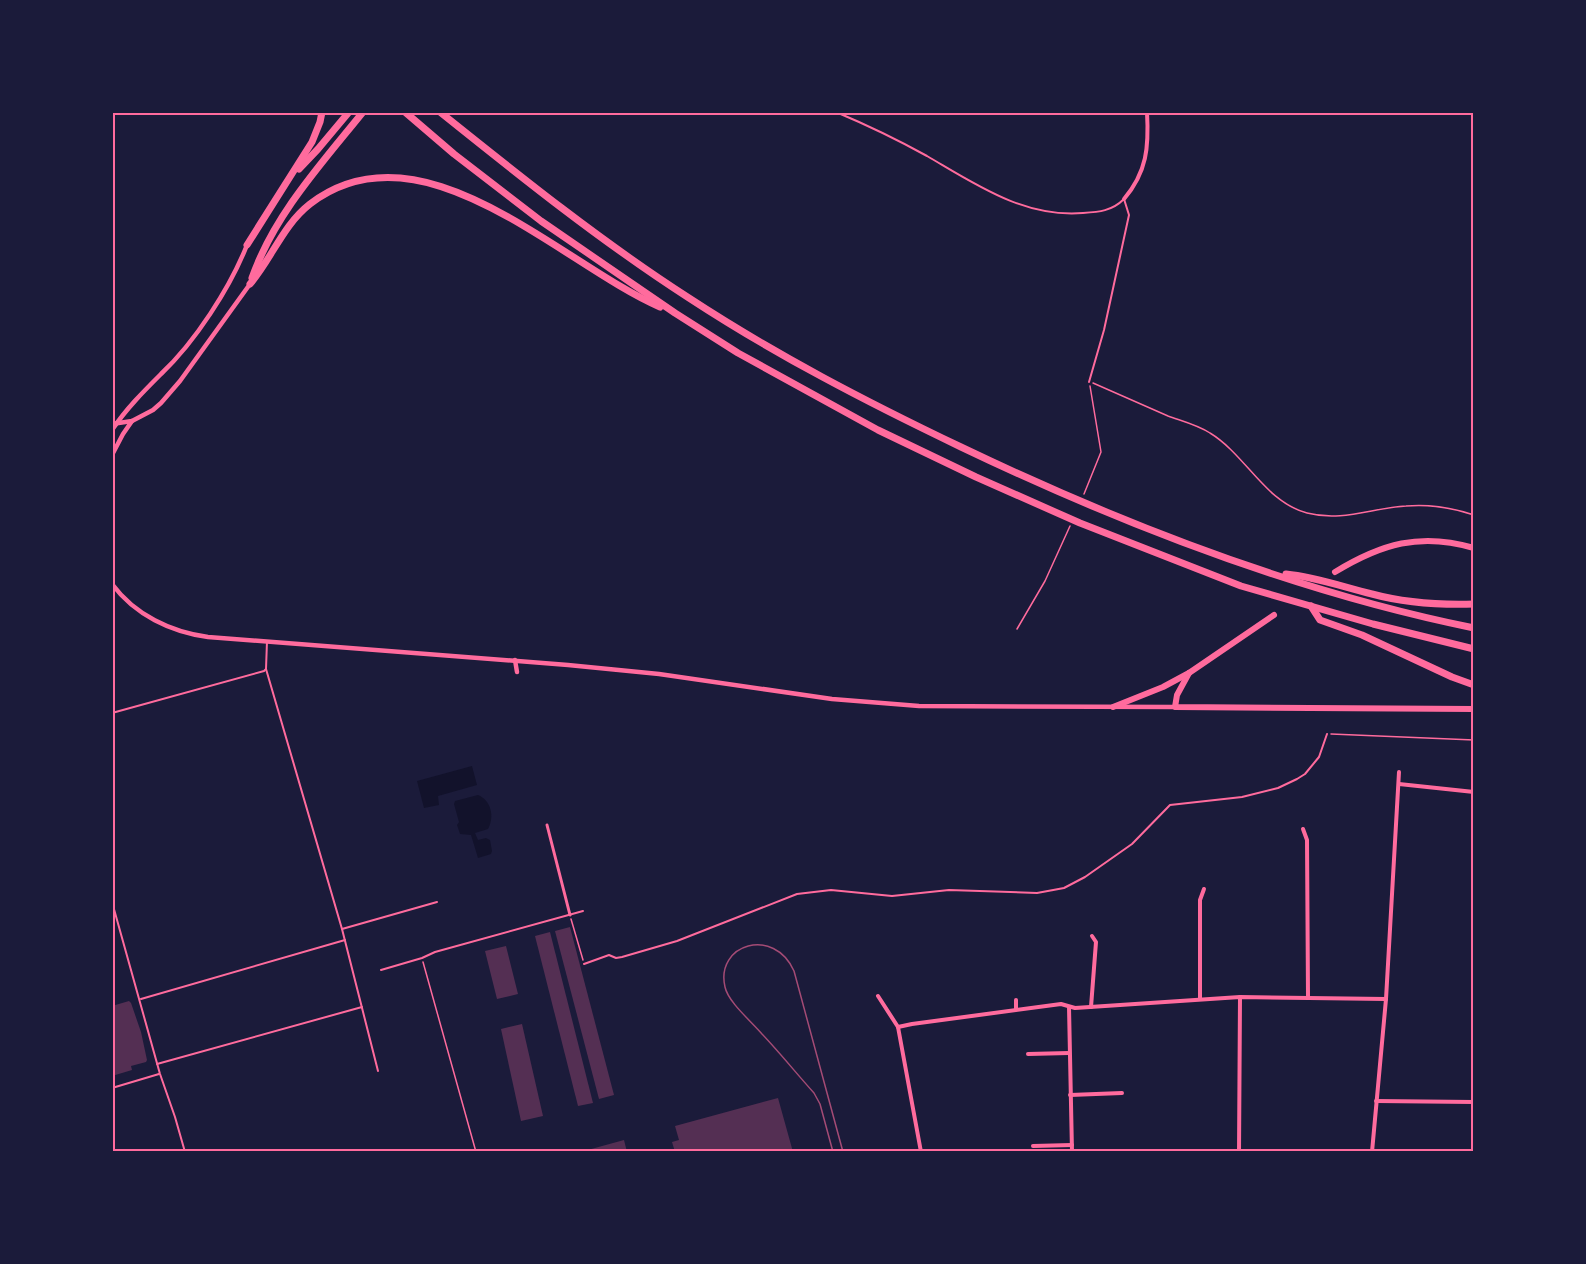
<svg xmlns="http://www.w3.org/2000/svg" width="1586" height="1264" font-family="Quicksand,sans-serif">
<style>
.water{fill:#12122b}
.building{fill:#542f53}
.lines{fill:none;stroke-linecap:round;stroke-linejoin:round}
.path{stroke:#ff6b9d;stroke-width:1.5}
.service{stroke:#ff6b9d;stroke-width:2}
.pedestrian{stroke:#ff6b9d;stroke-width:3}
.minor{stroke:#ff6b9d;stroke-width:4}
.tertiary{stroke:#ff6b9d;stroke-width:4.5}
.primary{stroke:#ff6b9d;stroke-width:6}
.motorway{stroke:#ff6b9d;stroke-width:7}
.tram{stroke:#a44b75;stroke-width:1.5}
.neatline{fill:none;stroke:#ff6b9d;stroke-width:2}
</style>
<rect width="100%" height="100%" fill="#1b1b3a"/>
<g class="water">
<path d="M472,766L477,785L438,796L439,805L424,808L417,781Z"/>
<path d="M478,795C491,800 495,817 488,829L475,833L478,840L486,838L490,840L492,851L491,854L478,858L471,835L460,834L457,825L459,822L454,804L455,801Z"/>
</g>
<g class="building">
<path d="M570,927L614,1095L599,1099L555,931Z"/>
<path d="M550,932L593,1103L578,1106L535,936Z"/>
<path d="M506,946L518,994L497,999L485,951Z"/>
<path d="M129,1001L131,1003L141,1032L147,1060L146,1062L131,1066L132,1070L112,1076V1006Z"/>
<path d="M522,1024L543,1116L521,1121L501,1029Z"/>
<path d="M778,1098L793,1152H675L672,1142L679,1140L675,1126Z"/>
<path d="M624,1140L627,1152H584V1151Z"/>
</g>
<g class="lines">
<g class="path">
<path d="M1093,383C1118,394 1143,405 1168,416C1182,421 1198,425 1210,433C1246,455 1265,502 1307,513C1342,522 1372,508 1406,506C1428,504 1453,508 1474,515"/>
<path d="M1084,494L1101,452L1090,386"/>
<path d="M1017,629L1045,581L1070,526"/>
<path d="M1331,734L1474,740"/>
<path d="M571,919L583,960"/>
<path d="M423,962L476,1152"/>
</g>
<g class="service">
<path d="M836,112C867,125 898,140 927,156C975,184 1024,218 1083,213C1099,212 1112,211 1124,199L1129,215L1104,330L1089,382"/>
<path d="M266,669L342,929L378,1071"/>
<path d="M112,713L264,671L266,669L267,641"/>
<path d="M112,902L160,1074L175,1117L185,1152"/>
<path d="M342,929L437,902"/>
<path d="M584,964L609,955L616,958L622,957L677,941L797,894L831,890L892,896L949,890L1037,893L1064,888L1085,877L1132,844L1170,805L1242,797L1278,788L1297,779L1305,774L1319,757L1327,734"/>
<path d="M381,970L422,958L435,952L583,911"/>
<path d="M141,999L345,940"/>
<path d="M157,1064L362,1007"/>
<path d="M112,1088L159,1074"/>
</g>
<path class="pedestrian" d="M547,825L570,915"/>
<g class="minor">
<path d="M1471,112L1474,114"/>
<path d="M1124,199C1147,172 1149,147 1147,112"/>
<path d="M1399,784L1474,792"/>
<path d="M1303,829L1307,840L1308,997"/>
<path d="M878,996L898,1027L921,1152"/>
<path d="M1200,999V900L1204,889"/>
<path d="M1016,1000V1009"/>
<path d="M1069,1007L1072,1152"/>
<path d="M1091,1007L1096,942L1092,936"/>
<path d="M898,1027L912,1024L1061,1004L1075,1008L1240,997L1386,999"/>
<path d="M1028,1054L1069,1053"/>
<path d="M1070,1095L1122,1093"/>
<path d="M1376,1101L1474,1102"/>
<path d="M1033,1146L1072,1145"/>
<path d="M1239,1152L1240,997"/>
<path d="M1372,1152L1386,999L1399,772"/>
</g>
<g class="tertiary">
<path d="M112,424L132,421L153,410L161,403L180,381L250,284"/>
<path d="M112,430C126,409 143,392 161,374C195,342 230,288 247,245"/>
<path d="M112,455L123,434L132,421"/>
<path d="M112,584C135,615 171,632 208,637L568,665L659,674L832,699L919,706L1175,707"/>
<path d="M515,660L517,672"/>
</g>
<g class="primary">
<path d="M1335,572C1381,544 1420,532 1474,548"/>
<path d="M1189,673L1177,695L1175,707L1474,709"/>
<path d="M1113,707L1163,687L1189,673L1274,615"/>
</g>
<g class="motorway">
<path d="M405,112L454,154L541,221L675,313L738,353L878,430L976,477L1080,523L1241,586L1373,624L1474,649"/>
<path d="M440,112C521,177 602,242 689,298C776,355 867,402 961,447C1124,525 1296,592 1474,628"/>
<path d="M299,169L318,149L349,112"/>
<path d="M247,245L312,142L320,122L322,112"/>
<path d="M252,278C274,215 322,163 363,112"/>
<path d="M250,284C272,258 283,225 310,204C422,118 561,264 660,307"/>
<path d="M1286,574C1316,577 1343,587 1372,594C1405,603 1440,605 1474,604"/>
<path d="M1311,606L1320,620L1362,635L1452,677L1474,685"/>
</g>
<path class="tram" d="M833,1152L820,1104L814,1093C796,1073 780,1053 762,1034C752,1022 728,1002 725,987C715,944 774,926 794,971L843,1152"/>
</g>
<rect width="1586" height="1264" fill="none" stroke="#1b1b3a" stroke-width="228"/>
<rect x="114" y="114" width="1358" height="1036" class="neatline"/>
</svg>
